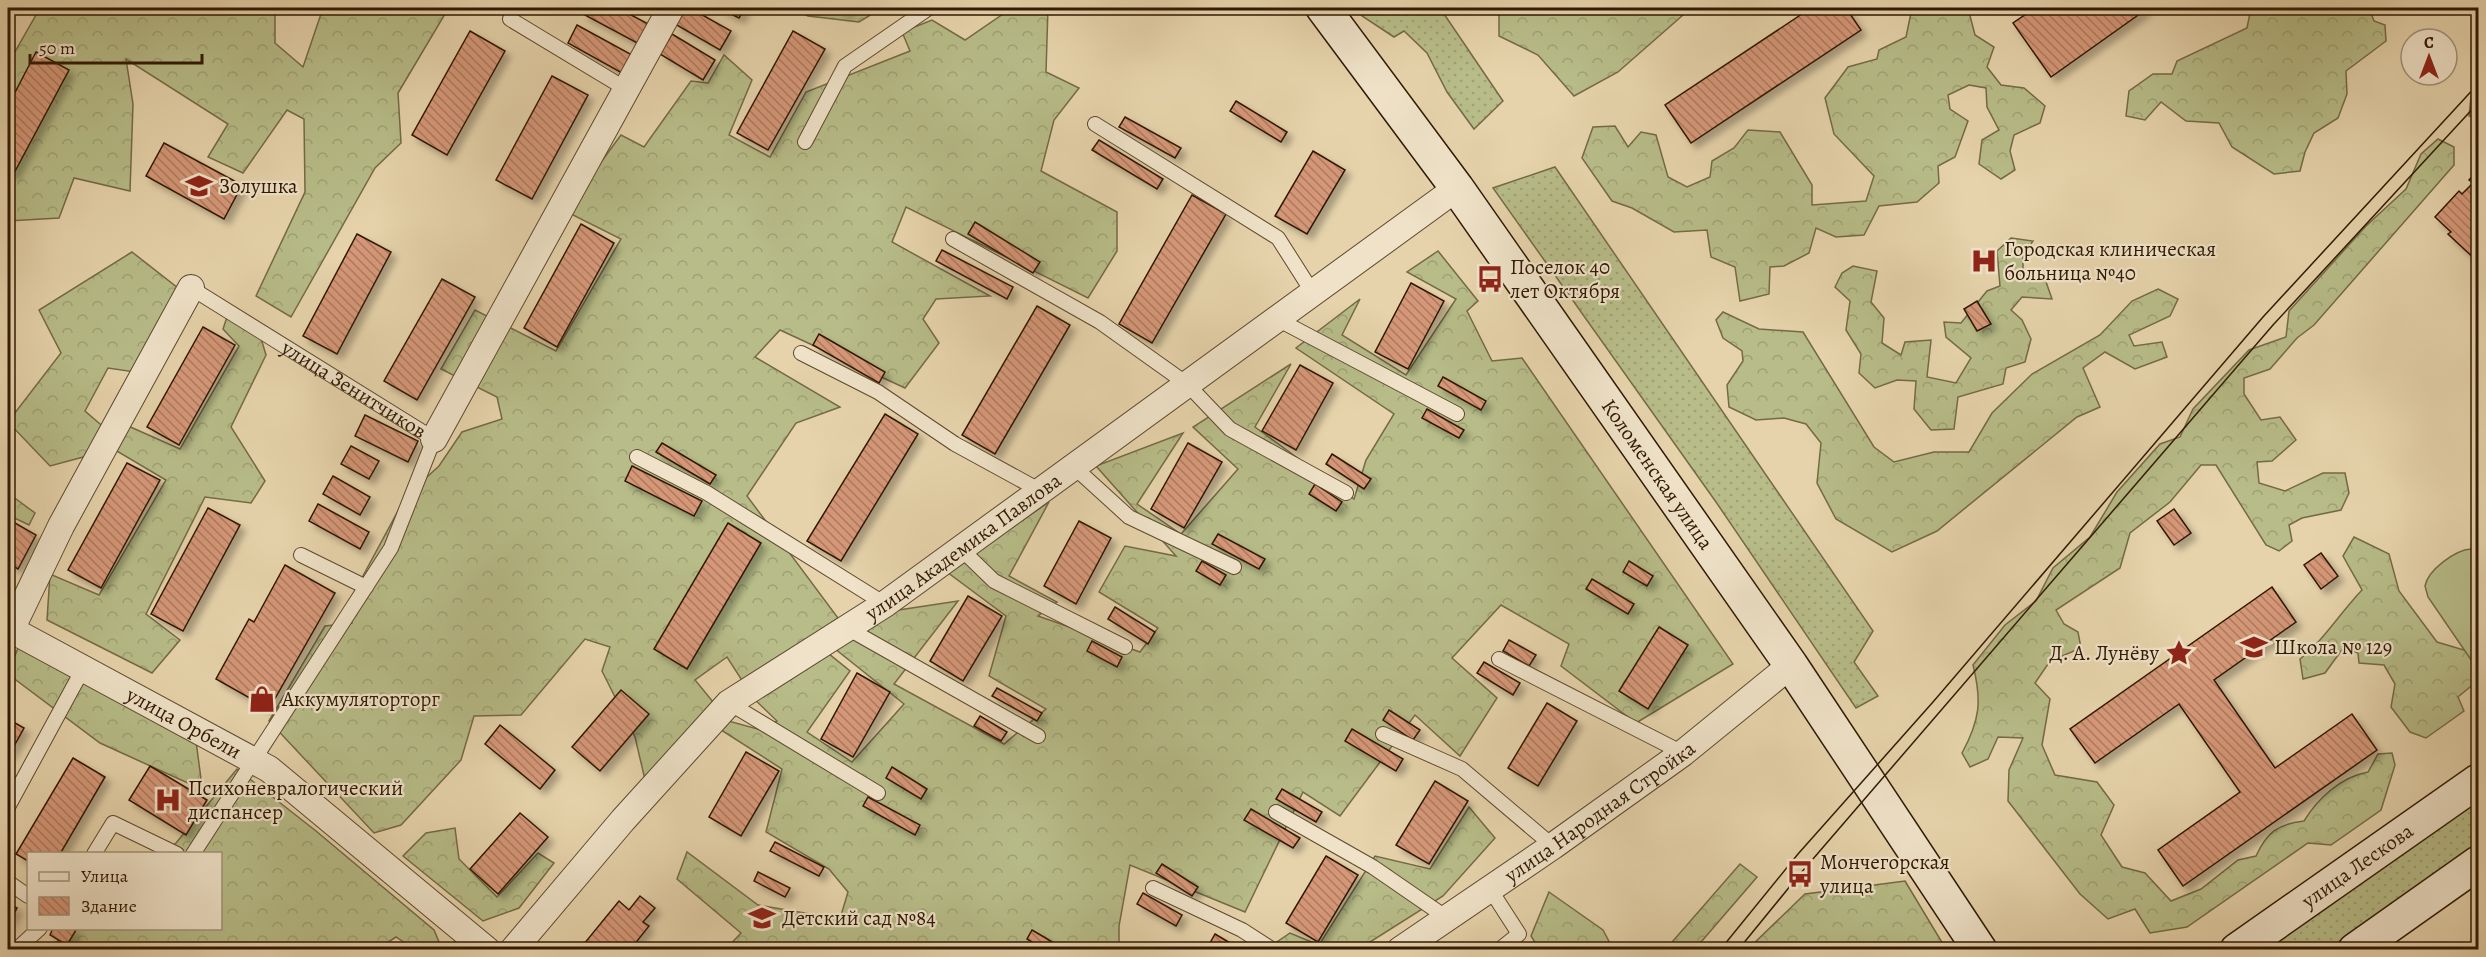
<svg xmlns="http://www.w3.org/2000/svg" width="2486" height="957" font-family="Alegreya,serif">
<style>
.grass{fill:url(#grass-dots);stroke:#746a46;stroke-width:1.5}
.forest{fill:url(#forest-crowns);stroke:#746a46;stroke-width:1.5}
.park{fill:#b7bc88;stroke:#746a46;stroke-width:1.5}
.building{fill:url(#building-back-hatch);stroke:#301903;stroke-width:1.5;filter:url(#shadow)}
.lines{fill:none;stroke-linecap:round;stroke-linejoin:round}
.service-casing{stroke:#5e482d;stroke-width:16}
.minor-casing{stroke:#5e482d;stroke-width:28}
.secondary-casing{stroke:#301903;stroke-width:36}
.service{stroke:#efe2c8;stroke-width:14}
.minor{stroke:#efe2c8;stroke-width:26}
.secondary{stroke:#efe2c8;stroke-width:33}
.tram{stroke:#301903;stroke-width:1.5}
.labels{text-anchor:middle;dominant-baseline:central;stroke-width:4.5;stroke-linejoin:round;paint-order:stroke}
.poi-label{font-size:21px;fill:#301903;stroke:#efe2c8;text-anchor:start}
.street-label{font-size:21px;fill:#301903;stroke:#efe2c8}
</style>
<defs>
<pattern id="grass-dots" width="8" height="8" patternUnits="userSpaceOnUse" patternTransform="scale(1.5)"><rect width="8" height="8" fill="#b7bc88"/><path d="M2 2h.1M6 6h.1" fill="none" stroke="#9ea174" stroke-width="1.8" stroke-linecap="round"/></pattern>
<pattern id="forest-crowns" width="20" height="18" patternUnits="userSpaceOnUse" patternTransform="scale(1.5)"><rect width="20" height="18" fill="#b7bc88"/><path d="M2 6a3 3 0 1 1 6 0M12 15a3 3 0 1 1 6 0" fill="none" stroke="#9ea174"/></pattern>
<pattern id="building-back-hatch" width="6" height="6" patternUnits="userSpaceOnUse" patternTransform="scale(1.5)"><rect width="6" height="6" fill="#d59778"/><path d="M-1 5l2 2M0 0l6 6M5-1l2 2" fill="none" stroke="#ad7a60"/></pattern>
<filter id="shadow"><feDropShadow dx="5.5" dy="5.5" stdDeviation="3" flood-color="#0004"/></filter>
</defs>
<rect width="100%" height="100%" fill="#e6d3ab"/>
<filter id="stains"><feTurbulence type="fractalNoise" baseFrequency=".00333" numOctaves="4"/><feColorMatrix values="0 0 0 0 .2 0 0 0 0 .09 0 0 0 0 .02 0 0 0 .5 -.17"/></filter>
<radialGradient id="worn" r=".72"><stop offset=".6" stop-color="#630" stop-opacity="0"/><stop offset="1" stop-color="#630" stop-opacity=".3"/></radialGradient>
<g class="grass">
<path d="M1356,8H1440L1503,101L1474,129L1447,92L1427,53L1404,31L1394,37L1362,16Z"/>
<path d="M1555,167L1873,631L1854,662L1878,696L1856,708L1716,502L1493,188Z"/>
<path d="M2478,794V844L2328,949L2258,950Z"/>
</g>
<g class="forest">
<path d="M40,8H275V43L303,67L323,8H382L397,14H445L398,93L401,143L375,168L291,317L256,296L305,192L304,119L287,110L243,173L208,157L228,124L126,59L133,104L130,191L74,178L59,218L8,221V64Z"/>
<path d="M791,8H882L859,22L808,16Z"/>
<path d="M1005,8H1048L1046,72L1079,88L1054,120L1041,171L1117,212V251L1088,298L906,207L892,242L990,296L936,299L923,319L939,343L905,388L780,330L755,357L840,407L796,423L747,496L838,618L743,682L727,657L695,680L718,708L646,784L635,737L602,671L610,647L585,639L521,715L474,716L461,760L401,825L374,833L269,721L325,626L352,623L349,602L406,496L439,466L462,432L502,419L497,397L441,369L475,310L556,351L621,239L565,211L621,135L644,147L691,81L708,83L724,55L752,80L729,135L770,157L806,92L910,51L902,32L932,20L965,40L1003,14Z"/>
<path d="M1499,8H1691L1618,72L1574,96L1538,55L1499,36Z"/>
<path d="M1912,8H1968L1975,35L1994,47L1987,67L2001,85L2024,88L2045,106L2040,123L2014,135L2010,151L2015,170L2001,179L1979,164L1982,140L1999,130L1987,107L1986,88L1969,85L1948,95L1950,109L1968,121L1955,157L1938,166L1939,183L1917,202L1879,206L1864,235L1836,237L1816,228L1809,253L1784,266L1770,267L1769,294L1740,301L1735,267L1711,257L1707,230L1674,232L1632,208L1612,201L1582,158L1593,127L1615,126L1628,147L1641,132L1656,135L1668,177L1687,187L1710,177L1712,161L1734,148L1748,130L1780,132L1812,185V205L1866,201L1874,176L1834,134L1825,98L1848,67L1877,59L1879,50L1906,37Z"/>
<path d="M2251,8H2369L2374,21L2385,25L2386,41L2346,71L2347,94L2338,118L2314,133L2305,152L2300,171L2274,174L2232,147L2219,123L2186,121L2161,102L2145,120L2126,116L2129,91L2153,74H2172L2177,61L2247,28Z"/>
<path d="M2478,82V119L2469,116L2471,97Z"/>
<path d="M2438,139L2454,147V165L2314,325L2297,338L2270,369L2244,378V394L2261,420L2280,417L2296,440L2272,461L2257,462L2259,483L2285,491L2323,473H2345L2349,493L2341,510L2302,518L2289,525L2292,541L2279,551L2266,545L2216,465H2201L2170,502L2130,533L2120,568L2056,610L2064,624L2078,632L2081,648L2050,661L2035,683L2050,699L2042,745L2055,775L2097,782L2114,805L2101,835L2122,867L2145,873L2171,901L2201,889L2238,860L2256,856C2267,832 2278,824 2304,821C2318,798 2341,777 2368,772L2378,754L2392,753L2395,765L2381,810L2331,845L2308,843L2187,927L2150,933L2135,909L2108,919L2080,894L2008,801L2009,770L2023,738L1998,737L1988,759L1970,767L1962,753C1980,720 1982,701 1973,665L2005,625L2036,601L2053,568L2090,537L2117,492L2160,444L2180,437L2193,409L2249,350L2286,337L2289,311L2366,226L2406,189L2421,154Z"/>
<path d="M2011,238L2033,241L2023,256V274L2045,279L2052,299L2022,297L2011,310L2022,320L2031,339L2025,362L2006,368L2003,384L1958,397L1954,429L1931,430L1914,409L1916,381L1897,380L1875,388L1859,373L1861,354L1846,330L1850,301L1835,287L1842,273L1853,266L1877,271L1871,302L1884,318L1882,343L1901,355L1905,342L1931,340L1927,377L1956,383L1971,358L1946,337L1944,322L1961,323L1987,291L2000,286L1997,251Z"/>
<path d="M1438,251L1478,301L1467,311L1492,361L1522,358L1733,664L1636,723L1561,666L1569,644L1501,605L1452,658L1497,698L1460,756L1415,715L1340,816L1303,792L1245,912L1130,865L1119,926V949L832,950L829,947L821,950L726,949L741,933L677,879L687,852L758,905L840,919L848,892L829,869L766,832L782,769L718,728L725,720L761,730L777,721L750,695L824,650L850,671L807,732L852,762L904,704L834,648L892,611L958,601L894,684L1004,744L1046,709L989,676L1006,616L947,572L1049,502L1009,576L1057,602L1038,616L1140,652L1158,628L1099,592L1125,546L1176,556L1096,466L1183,433L1137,504L1181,534L1238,469L1193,427L1291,364L1255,427L1354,499L1366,460L1394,414L1296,348L1360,299L1342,335L1406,375L1456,299L1407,272Z"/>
<path d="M132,252L183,292L135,372L108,368L85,411L107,430L87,456L50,466L8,422L61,353L39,310Z"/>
<path d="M2158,289L2178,299L2170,316L2129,335L2134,346L2162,342L2167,357L2135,369L2105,352L2083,368L2100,407L2077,417L1937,531L1892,552L1836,519L1817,483L1821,443L1806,424L1784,418L1756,420L1729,407L1727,385L1743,361L1742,351L1723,338L1716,320L1723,312L1759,329L1803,332L1874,447L1894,462L1934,452H1969L1992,413L2032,374L2100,335L2132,301Z"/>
<path d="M227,317L260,335L266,355L231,427L265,481L251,503L205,497L146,614L180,640L152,673L47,620L50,574L99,595L166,480L110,447L126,425L180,449L239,346L223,329Z"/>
<path d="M8,493L35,513L29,525L8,515Z"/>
<path d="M2354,537L2389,554L2399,591L2437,642L2474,653L2475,683L2458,697L2464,711L2426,738L2410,732L2391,707L2395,684L2384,665L2359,663L2358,653L2344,647L2325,673L2303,679L2300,659C2324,640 2340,613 2362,590L2343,556Z"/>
<path d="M18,648L196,741L201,779L192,785L100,743L8,674Z"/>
<path d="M237,769L316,831L434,930L442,949H414L396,937L376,950H53L64,929L220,928V854L164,853L176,843Z"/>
<path d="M1469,807L1495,838L1443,896L1359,949L1265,950L1290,933L1319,945L1375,856L1430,869Z"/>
<path d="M455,828L459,859L497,897L538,853L554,863L519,908L483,921L403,856L426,833Z"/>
<path d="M1740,864L1757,877L1695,949H1666Z"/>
<path d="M1905,881L1946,949H1748L1805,894Z"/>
<path d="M1549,892L1603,930L1613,949H1539L1531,936Z"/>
</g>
<path class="park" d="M2471,549L2478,552V670L2428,597L2425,586C2428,570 2455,550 2471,549Z"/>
<g class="building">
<path d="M586,8H618L652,26L641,45L583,14Z"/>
<path d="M685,8H690L731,31L720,50L675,24Z"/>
<path d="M719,8H745L739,18Z"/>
<path d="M836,8H849L846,13Z"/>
<path d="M1811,8H1846L1861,30L1691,143L1665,105Z"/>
<path d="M2035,8L2067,9L2148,8L2051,77L2013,23Z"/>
<path d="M577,25L632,55L622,73L568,43Z"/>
<path d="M470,31L505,51L447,155L412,135Z"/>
<path d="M793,31L825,49L768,150L737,133Z"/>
<path d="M672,34L715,60L703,80L660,54Z"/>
<path d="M36,52L69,70L13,175L8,172V106Z"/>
<path d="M552,76L588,95L532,199L496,180Z"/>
<path d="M1236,101L1287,132L1281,142L1230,111Z"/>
<path d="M1125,117L1181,148L1175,158L1119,127Z"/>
<path d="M1099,140L1163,179L1157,189L1092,150Z"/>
<path d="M164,143L242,185L224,219L146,176Z"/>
<path d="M1313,151L1345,170L1307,234L1275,216Z"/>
<path d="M2478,170V202L2475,206L2478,209V262L2448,234L2451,232L2435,217L2459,191L2462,194L2473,183L2469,180Z"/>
<path d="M1192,195L1226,214L1152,343L1119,324Z"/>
<path d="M975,222L1040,262L1033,273L968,234Z"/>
<path d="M581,224L614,243L557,347L524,328Z"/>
<path d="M357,234L391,252L337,354L303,336Z"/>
<path d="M942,250L1013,287L1007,299L936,261Z"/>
<path d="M442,279L475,297L417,400L384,381Z"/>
<path d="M1411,283L1444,301L1408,369L1375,352Z"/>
<path d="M1977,301L1991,324L1977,331L1964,309Z"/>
<path d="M1037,306L1070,325L995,454L962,435Z"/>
<path d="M203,327L235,345L179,445L147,427Z"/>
<path d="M819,334L885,372L879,383L813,345Z"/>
<path d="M1300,365L1333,383L1296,450L1262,431Z"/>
<path d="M1443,377L1486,401L1481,410L1438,386Z"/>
<path d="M1427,409L1464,430L1459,438L1422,418Z"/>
<path d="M885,414L918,434L841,561L807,541Z"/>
<path d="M365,415L418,441L408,462L355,436Z"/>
<path d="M662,443L716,475L710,484L656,452Z"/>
<path d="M1188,443L1222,462L1184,528L1151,509Z"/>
<path d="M351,446L379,461L369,479L341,464Z"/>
<path d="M1332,454L1371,479L1364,489L1326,464Z"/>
<path d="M127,463L160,480L101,588L68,570Z"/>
<path d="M632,466L702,501L694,516L625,481Z"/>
<path d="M333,476L370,497L360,515L323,494Z"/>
<path d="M1315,484L1342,502L1336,511L1309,494Z"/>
<path d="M318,504L369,532L360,549L309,521Z"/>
<path d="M208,508L240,525L183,631L151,614Z"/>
<path d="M2174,509L2191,533L2174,545L2157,521Z"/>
<path d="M8,519L36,535L18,569L8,563Z"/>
<path d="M1079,521L1111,538L1076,604L1044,586Z"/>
<path d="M728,523L761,543L687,669L654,649Z"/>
<path d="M1218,534L1265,559L1259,569L1212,544Z"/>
<path d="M2321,553L2338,576L2321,589L2304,565Z"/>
<path d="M1202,561L1226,575L1220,585L1196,571Z"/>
<path d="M1629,561L1653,576L1647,586L1623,572Z"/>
<path d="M285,565L335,593L269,709L216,679L249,619L254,622Z"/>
<path d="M1592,579L1634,604L1628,614L1586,589Z"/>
<path d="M2272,587L2296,622L2214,680L2275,768L2352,714L2377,750L2183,886L2158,850L2240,792L2179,704L2095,763L2070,729Z"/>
<path d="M968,596L1002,616L963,681L930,661Z"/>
<path d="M1115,607L1155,632L1148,644L1108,619Z"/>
<path d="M1659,627L1688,645L1648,709L1619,691Z"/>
<path d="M1509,640L1536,655L1529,666L1503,651Z"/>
<path d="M1092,641L1122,657L1117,667L1087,651Z"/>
<path d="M1484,662L1520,683L1513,695L1477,673Z"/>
<path d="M857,673L890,692L853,757L821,739Z"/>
<path d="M997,688L1042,713L1037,721L992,696Z"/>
<path d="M621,690L649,714L600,771L572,747Z"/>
<path d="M1547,703L1577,721L1538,786L1508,768Z"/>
<path d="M1389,710L1420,730L1413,740L1383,720Z"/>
<path d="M980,716L1007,732L1001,741L974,726Z"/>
<path d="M8,719L24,728L8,757Z"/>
<path d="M500,725L555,770L540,789L485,744Z"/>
<path d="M1352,729L1403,759L1396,771L1345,741Z"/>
<path d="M746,752L779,771L741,836L709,817Z"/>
<path d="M73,758L105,777L60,854H28V861L16,854Z"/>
<path d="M150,766L207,800L186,835L129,800Z"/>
<path d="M892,767L927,789L921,799L886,778Z"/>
<path d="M1435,781L1468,801L1429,864L1396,845Z"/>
<path d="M1282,789L1322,812L1316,822L1276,799Z"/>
<path d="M868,797L920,825L915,835L863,806Z"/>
<path d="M1251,809L1300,838L1293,848L1244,820Z"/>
<path d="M520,813L548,837L498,894L470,869Z"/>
<path d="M775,842L824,867L819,876L770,851Z"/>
<path d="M1326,856L1358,875L1318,942L1286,923Z"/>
<path d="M1162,864L1198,887L1192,896L1156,873Z"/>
<path d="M758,872L790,888L785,897L754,881Z"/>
<path d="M1143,893L1182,915L1176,926L1137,904Z"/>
<path d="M640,896L655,908L643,922L649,926L630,950H579L619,901L629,910Z"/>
<path d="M8,903L17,908L8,925Z"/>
<path d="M53,928H74L76,930L67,945L50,935Z"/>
<path d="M1032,930L1066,950H1045L1027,939Z"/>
<path d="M1215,934L1242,950H1206Z"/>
</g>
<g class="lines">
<defs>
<g id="service">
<path d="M510,19L626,89"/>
<path d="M1095,124L1278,238L1313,293"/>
<path d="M805,142L845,66L929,8"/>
<path d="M953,239L1100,322L1187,384L1230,429L1346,493"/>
<path id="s1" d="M191,288L434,439L391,548L193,854"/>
<path d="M1277,319L1457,414"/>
<path d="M801,353L878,392L955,444L1041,491"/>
<path d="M637,457L707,493L885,604"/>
<path d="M1074,467L1129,517L1234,567"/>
<path d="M961,549L994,581L1125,647"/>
<path d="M301,555L366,587"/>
<path d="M847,628L1038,736"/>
<path d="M1499,659L1683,753"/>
<path d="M729,703L878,793"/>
<path d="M1383,734L1462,769L1553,846"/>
<path d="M8,807L83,669"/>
<path d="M1276,812L1373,867L1447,918"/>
<path d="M94,854L113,823L177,854"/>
<path d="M8,882L28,896"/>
<path d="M1153,888L1242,930L1273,950"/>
<path d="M1490,889L1519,934L1499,950"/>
<path d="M16,950L40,928"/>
</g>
<g id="minor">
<path d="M434,439L671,8"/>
<path id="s2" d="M8,628L269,769L487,950"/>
<path d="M8,636L61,526L191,288"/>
<path id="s3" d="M513,950L623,820L729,703L885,604L1457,188"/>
<path id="s4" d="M1400,950L1553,846L1683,753L1791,665"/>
</g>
<g id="secondary">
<path id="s5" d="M1323,8L1457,188L1791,665L1980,950"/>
<path id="s6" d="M2237,950L2478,781"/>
<path d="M2355,950L2478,863"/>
</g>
</defs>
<use href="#service" class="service-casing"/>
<use href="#minor" class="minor-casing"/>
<use href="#secondary" class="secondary-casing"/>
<use href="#service" class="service"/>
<use href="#minor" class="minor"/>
<use href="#secondary" class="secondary"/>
<g class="tram">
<path d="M1720,950L1798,854L1933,702L2263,317L2478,84"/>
<path d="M1738,950L1800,874L2273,325L2478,103"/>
</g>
</g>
<defs>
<symbol id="school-bare" viewBox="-9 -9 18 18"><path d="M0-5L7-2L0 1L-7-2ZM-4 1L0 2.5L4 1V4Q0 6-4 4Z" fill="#8f2418" stroke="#efe2c8" stroke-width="2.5" paint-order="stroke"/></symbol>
<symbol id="hospital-bare" viewBox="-9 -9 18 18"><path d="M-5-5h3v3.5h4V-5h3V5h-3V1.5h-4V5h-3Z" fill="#8f2418" stroke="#efe2c8" stroke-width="2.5" paint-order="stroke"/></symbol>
<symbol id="bus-bare" viewBox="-9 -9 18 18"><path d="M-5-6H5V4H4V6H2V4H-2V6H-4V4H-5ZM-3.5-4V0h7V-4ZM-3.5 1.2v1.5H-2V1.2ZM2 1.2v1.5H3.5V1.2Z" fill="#8f2418" stroke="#efe2c8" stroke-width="2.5" paint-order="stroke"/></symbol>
<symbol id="sight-bare" viewBox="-9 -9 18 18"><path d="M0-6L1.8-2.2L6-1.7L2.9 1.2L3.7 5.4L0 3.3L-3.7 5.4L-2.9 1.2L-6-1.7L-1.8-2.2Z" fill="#8f2418" stroke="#efe2c8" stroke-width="2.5" paint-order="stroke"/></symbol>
<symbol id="shop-bare" viewBox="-9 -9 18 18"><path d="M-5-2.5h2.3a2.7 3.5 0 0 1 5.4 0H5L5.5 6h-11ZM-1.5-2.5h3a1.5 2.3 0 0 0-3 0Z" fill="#8f2418" stroke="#efe2c8" stroke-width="2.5" paint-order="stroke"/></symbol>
</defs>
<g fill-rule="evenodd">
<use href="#school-bare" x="180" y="167" width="38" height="38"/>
<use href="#hospital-bare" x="1965" y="242" width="38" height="38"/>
<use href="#bus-bare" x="1471" y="260" width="38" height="38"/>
<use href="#school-bare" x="2235" y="628" width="38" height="38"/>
<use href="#sight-bare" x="2160" y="634" width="38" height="38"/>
<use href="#shop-bare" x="243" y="680" width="38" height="38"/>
<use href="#hospital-bare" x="149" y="781" width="38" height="38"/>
<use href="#bus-bare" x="1781" y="855" width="38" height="38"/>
<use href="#school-bare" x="743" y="899" width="38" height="38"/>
</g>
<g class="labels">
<g class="poi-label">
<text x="219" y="186">Золушка</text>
<text x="2004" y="249">Городская клиническая<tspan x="2004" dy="24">больница №40</tspan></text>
<text x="1510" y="267">Поселок 40<tspan x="1510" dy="24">лет Октября</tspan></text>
<text x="2274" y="647">Школа № 129</text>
<text x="2159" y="653" text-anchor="end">Д. А. Лунёву</text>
<text x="282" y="699">Аккумуляторторг</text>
<text x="188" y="788">Психоневралогический<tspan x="188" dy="24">диспансер</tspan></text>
<text x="1820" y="862">Мончегорская<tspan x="1820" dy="24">улица</tspan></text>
<text x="782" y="918">Детский сад №84</text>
</g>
<g class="street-label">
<text stroke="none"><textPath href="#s1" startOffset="192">улица Зенитчиков</textPath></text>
<text stroke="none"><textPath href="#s5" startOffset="574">Коломенская улица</textPath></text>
<text stroke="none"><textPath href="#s3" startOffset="610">улица Академика Павлова</textPath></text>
<text stroke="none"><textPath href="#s2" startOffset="200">улица Орбели</textPath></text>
<text stroke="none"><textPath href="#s4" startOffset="243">улица Народная Стройка</textPath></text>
<text stroke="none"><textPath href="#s6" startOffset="147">улица Лескова</textPath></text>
</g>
</g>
<rect width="2486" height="957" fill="none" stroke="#e6d3ab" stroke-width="30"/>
<rect x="9" y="9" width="2468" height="939" fill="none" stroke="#301903" stroke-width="3"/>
<rect x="15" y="15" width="2456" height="927" fill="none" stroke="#301903" stroke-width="1.5"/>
<rect x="27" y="852" width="195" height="78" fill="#efe2c8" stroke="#a39279" stroke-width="1.5"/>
<rect x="39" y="872" width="30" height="9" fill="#efe2c8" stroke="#a39279" stroke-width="1.5"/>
<text x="81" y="882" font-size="18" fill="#301903">Улица</text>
<rect x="39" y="897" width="30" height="18" fill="url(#building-back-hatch)" stroke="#a39279" stroke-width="1.5"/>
<text x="81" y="912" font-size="18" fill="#301903">Здание</text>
<g transform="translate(2429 57)"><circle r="28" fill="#efe2c8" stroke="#a39279" stroke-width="1.5"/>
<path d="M0-4.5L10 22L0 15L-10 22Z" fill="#8f2418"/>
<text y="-9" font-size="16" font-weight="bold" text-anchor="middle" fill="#301903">С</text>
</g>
<path d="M30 54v9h172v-9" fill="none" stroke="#301903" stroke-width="3"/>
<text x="39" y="54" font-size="18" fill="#301903" stroke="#efe2c8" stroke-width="4.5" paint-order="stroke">50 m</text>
<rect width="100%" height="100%" filter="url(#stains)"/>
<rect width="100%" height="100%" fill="url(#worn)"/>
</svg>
